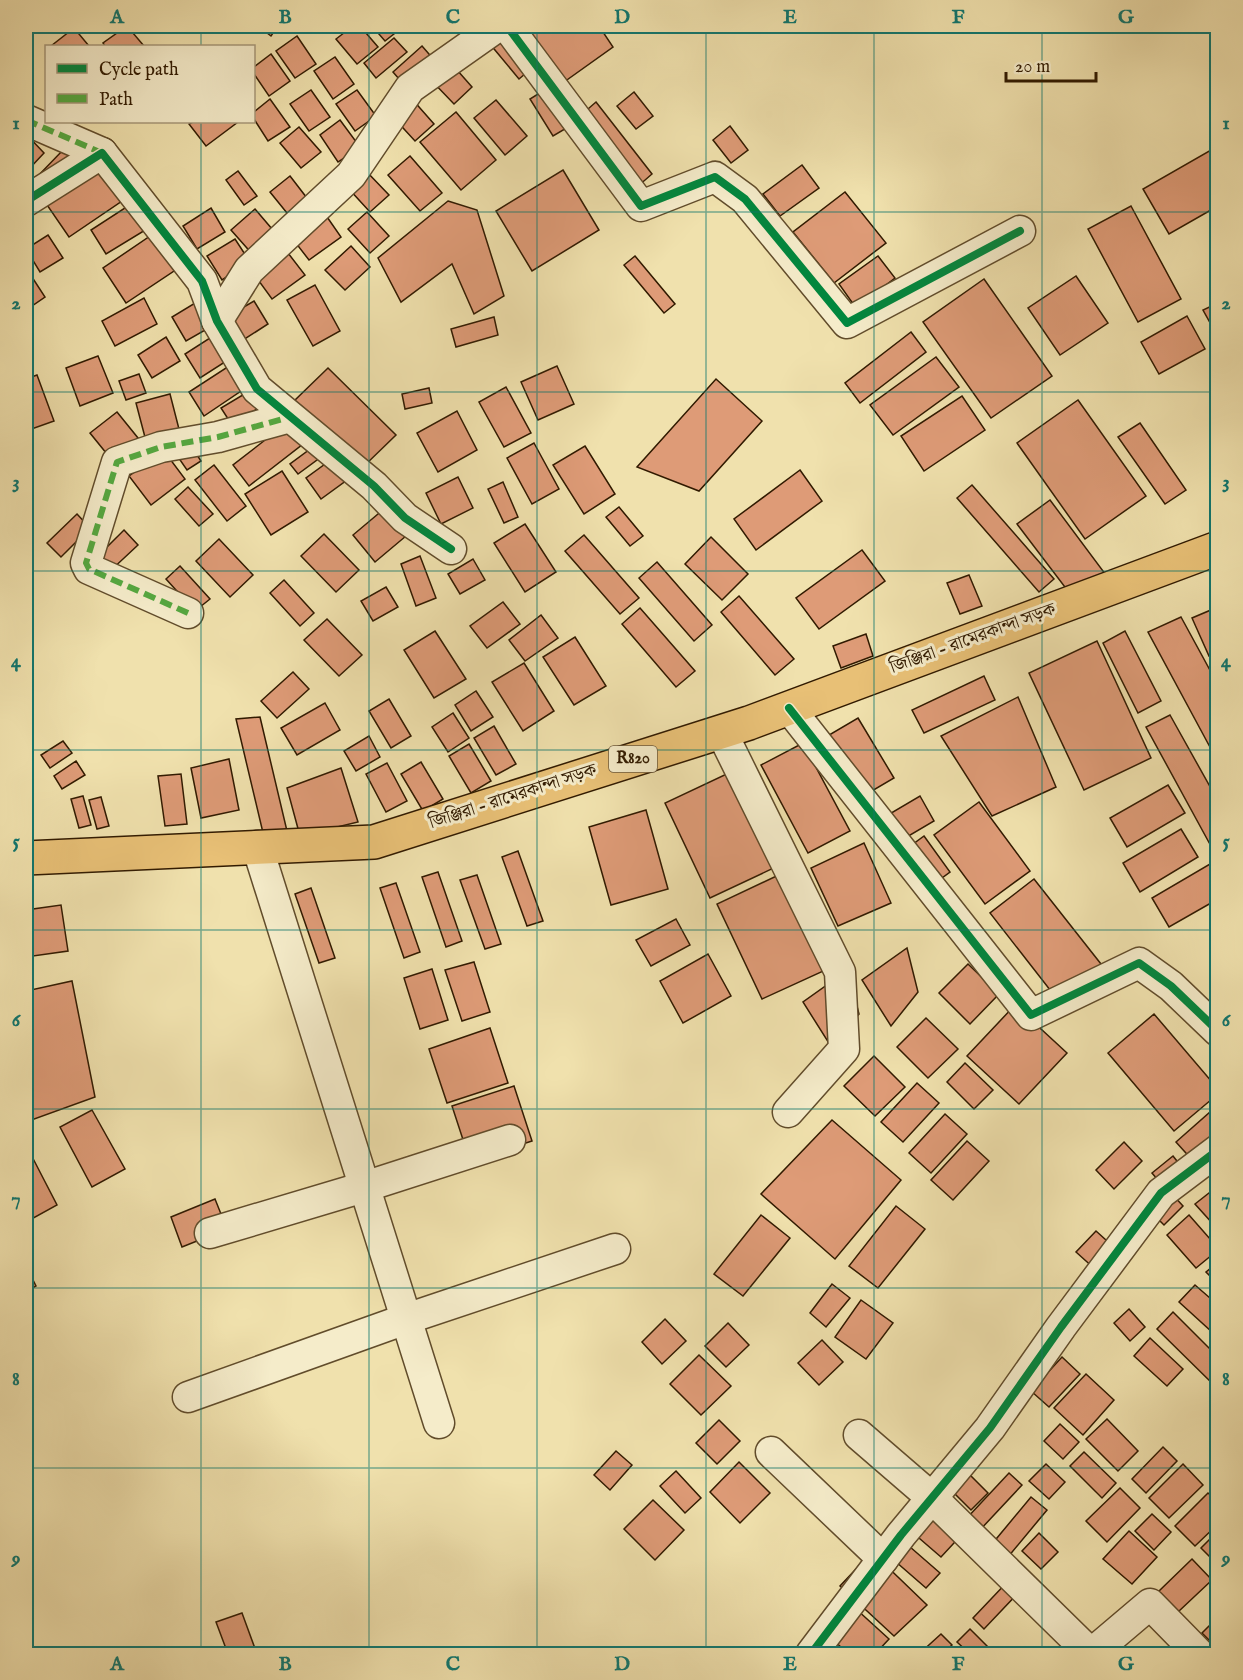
<svg xmlns="http://www.w3.org/2000/svg" width="1243" height="1680" font-family="'IM FELL English','Noto Serif Bengali',serif">
<style>
.building{fill:#de9b77;stroke:#311a00;stroke-width:1.5}
.lines{fill:none;stroke-linecap:round;stroke-linejoin:round}
.minor-casing{stroke:#614c2b;stroke-width:33}
.primary-casing{stroke:#311a00;stroke-width:36}
.minor{stroke:#f5ecca;stroke-width:30}
.primary{stroke:#e8c076;stroke-width:33}
.quiet{stroke:#54a940;stroke-width:6;stroke-dasharray:12 6;stroke-linecap:butt}
.cycleway-casing{stroke:#f5ecca;stroke-width:11}
.cycleway{stroke:#00873e;stroke-width:8}
.grid{fill:none;stroke:#0f766e;stroke-width:1.5;stroke-opacity:0.55}
.labels{text-anchor:middle;dominant-baseline:central;stroke-width:6;stroke-linejoin:round;paint-order:stroke}
.shield{fill:#f5ecca;stroke:#6c593d;stroke-width:1.5}
.shield-label{font-size:16px;font-weight:bold;fill:#311a00}
.street-label{font-size:18px;fill:#311a00;stroke:#f5ecca}
.neatline{fill:none;stroke:#0f766e;stroke-width:2}
.grid-label{font-size:20px;text-anchor:middle;font-weight:bold;fill:#0f766e}
</style>
<rect width="100%" height="100%" fill="#f0e1ad"/>
<filter id="stains"><feTurbulence type="fractalNoise" baseFrequency=".00333" numOctaves="4"/><feColorMatrix values="0 0 0 0 .2 0 0 0 0 .09 0 0 0 0 .02 0 0 0 .5 -.17"/></filter>
<radialGradient id="worn" r=".72"><stop offset=".6" stop-color="#630" stop-opacity="0"/><stop offset="1" stop-color="#630" stop-opacity=".3"/></radialGradient>
<g class="building">
<path d="M127,26L144,46H105L103,43Z"/>
<path d="M258,26H278L271,36Z"/>
<path d="M353,26H360L378,47L357,64L336,39Z"/>
<path d="M372,26H404L385,41Z"/>
<path d="M528,26H599L613,47L564,82L526,27Z"/>
<path d="M74,28L89,46H51Z"/>
<path d="M504,33L532,68L519,79L490,44Z"/>
<path d="M297,36L316,64L295,78L276,51Z"/>
<path d="M394,38L407,52L376,78L364,63Z"/>
<path d="M422,46L435,61L406,87L393,72Z"/>
<path d="M271,54L290,81L269,96L254,74V67Z"/>
<path d="M335,57L354,84L333,99L314,71Z"/>
<path d="M450,62L472,87L454,104L431,80Z"/>
<path d="M546,89L570,126L553,136L530,99Z"/>
<path d="M311,90L330,117L309,131L290,104Z"/>
<path d="M357,90L376,116L355,131L336,104Z"/>
<path d="M634,92L653,116L636,129L617,106Z"/>
<path d="M270,99L290,127L268,141L254,119V112Z"/>
<path d="M412,99L434,124L415,141L393,117Z"/>
<path d="M496,100L527,136L505,155L474,118Z"/>
<path d="M596,102L652,174L637,187L581,115Z"/>
<path d="M456,112L496,160L461,190L420,142Z"/>
<path d="M340,120L360,147L338,162L320,135Z"/>
<path d="M193,122H238L206,146L189,124Z"/>
<path d="M730,126L748,150L731,163L713,140Z"/>
<path d="M299,127L321,152L301,168L280,143Z"/>
<path d="M26,134L44,153L28,170L26,167Z"/>
<path d="M1218,146V206L1169,234L1143,189Z"/>
<path d="M63,150L70,157L35,179Z"/>
<path d="M410,156L442,193L420,211L388,175Z"/>
<path d="M802,165L819,188L780,216L763,194Z"/>
<path d="M98,166L122,201L69,237L45,202Z"/>
<path d="M563,170L599,230L532,271L496,211Z"/>
<path d="M238,171L257,196L244,205L226,180Z"/>
<path d="M366,171L389,195L370,212L348,188Z"/>
<path d="M290,176L310,202L291,218L270,192Z"/>
<path d="M845,192L886,243L834,283L793,232Z"/>
<path d="M448,201L477,210L504,296L474,314L452,264L401,302L378,258Z"/>
<path d="M131,204L147,229L106,254L91,230Z"/>
<path d="M1131,206L1181,299L1138,322L1088,229Z"/>
<path d="M211,208L225,232L197,249L183,226Z"/>
<path d="M255,209L278,236L254,256L231,230Z"/>
<path d="M367,212L389,236L370,253L348,229Z"/>
<path d="M325,214L341,237L309,260L292,238Z"/>
<path d="M156,232L180,267L126,303L103,268Z"/>
<path d="M48,235L63,258L40,272L26,249Z"/>
<path d="M235,239L250,262L222,280L207,256Z"/>
<path d="M351,246L370,267L345,290L325,270Z"/>
<path d="M288,253L305,275L272,299L256,277Z"/>
<path d="M635,256L675,304L664,313L624,265Z"/>
<path d="M878,256L895,278L856,308L839,284Z"/>
<path d="M30,274L45,297L26,310V277Z"/>
<path d="M1076,276L1108,323L1060,355L1028,308Z"/>
<path d="M984,279L1052,376L991,418L923,322Z"/>
<path d="M315,285L340,331L313,346L287,300Z"/>
<path d="M144,298L157,324L115,346L102,321Z"/>
<path d="M200,300L214,325L186,341L172,317Z"/>
<path d="M254,301L268,324L240,342L225,318Z"/>
<path d="M1218,303V337L1203,310Z"/>
<path d="M1187,316L1205,349L1159,374L1141,342Z"/>
<path d="M494,317L498,335L456,347L451,329Z"/>
<path d="M911,332L926,352L860,403L845,383Z"/>
<path d="M213,336L228,360L200,378L185,354Z"/>
<path d="M166,337L180,361L152,378L138,355Z"/>
<path d="M98,356L113,393L80,406L66,368Z"/>
<path d="M936,357L959,387L893,435L870,405Z"/>
<path d="M229,366L244,389L204,416L189,392Z"/>
<path d="M557,366L574,404L538,420L521,382Z"/>
<path d="M328,368L396,435L362,468L294,401Z"/>
<path d="M139,374L146,393L126,400L119,381Z"/>
<path d="M37,375L54,421L26,431V379Z"/>
<path d="M716,379L762,421L699,491L637,467Z"/>
<path d="M506,387L531,433L504,447L479,402Z"/>
<path d="M429,388L432,403L405,409L402,394Z"/>
<path d="M246,393L257,409L232,425L221,408Z"/>
<path d="M170,394L180,433L146,441L136,403Z"/>
<path d="M962,396L985,430L924,471L901,436Z"/>
<path d="M1078,400L1146,496L1085,539L1017,443Z"/>
<path d="M457,411L477,450L438,472L417,433Z"/>
<path d="M117,412L138,438L111,459L90,433Z"/>
<path d="M287,423L303,444L249,486L233,465Z"/>
<path d="M1140,423L1186,490L1165,504L1118,437Z"/>
<path d="M534,443L559,489L532,504L507,458Z"/>
<path d="M317,444L325,454L298,474L290,464Z"/>
<path d="M585,446L615,494L584,514L553,465Z"/>
<path d="M192,447L201,461L187,470L178,457Z"/>
<path d="M164,451L185,479L151,505L129,476Z"/>
<path d="M332,459L347,480L321,499L306,478Z"/>
<path d="M214,465L246,506L227,521L195,480Z"/>
<path d="M800,470L822,501L756,550L734,519Z"/>
<path d="M282,471L308,512L271,535L245,494Z"/>
<path d="M458,477L473,508L441,524L426,493Z"/>
<path d="M503,482L518,517L504,523L488,489Z"/>
<path d="M972,485L1054,579L1039,592L957,498Z"/>
<path d="M188,487L213,514L199,526L175,499Z"/>
<path d="M1050,500L1106,575L1074,599L1017,524Z"/>
<path d="M619,507L643,536L630,546L606,517Z"/>
<path d="M384,509L406,536L375,562L353,535Z"/>
<path d="M77,514L90,528L61,557L47,543Z"/>
<path d="M525,524L556,572L525,592L494,543Z"/>
<path d="M124,530L138,545L108,573L95,559Z"/>
<path d="M324,534L359,570L336,592L301,556Z"/>
<path d="M584,535L639,598L620,614L565,551Z"/>
<path d="M711,537L748,574L722,600L685,564Z"/>
<path d="M219,539L253,575L230,597L196,561Z"/>
<path d="M862,550L885,581L819,629L796,598Z"/>
<path d="M420,556L436,598L416,606L401,564Z"/>
<path d="M473,559L485,580L460,594L448,574Z"/>
<path d="M657,562L712,625L694,641L639,578Z"/>
<path d="M180,566L210,599L195,611L166,579Z"/>
<path d="M969,575L982,606L960,614L947,583Z"/>
<path d="M284,580L314,613L300,626L270,593Z"/>
<path d="M386,587L398,607L373,621L361,601Z"/>
<path d="M739,596L794,659L775,675L721,612Z"/>
<path d="M503,602L520,624L487,648L470,626Z"/>
<path d="M1218,607V653L1209,656L1192,618Z"/>
<path d="M640,608L695,671L676,687L622,624Z"/>
<path d="M541,615L558,638L525,661L509,640Z"/>
<path d="M1181,617L1218,685V762L1148,632Z"/>
<path d="M327,619L362,655L339,676L304,640Z"/>
<path d="M435,631L466,679L434,698L404,650Z"/>
<path d="M1125,631L1161,701L1138,713L1103,643Z"/>
<path d="M866,634L873,656L841,668L833,646Z"/>
<path d="M575,637L606,686L574,705L543,657Z"/>
<path d="M1097,641L1151,758L1084,790L1029,673Z"/>
<path d="M524,663L554,711L523,731L492,682Z"/>
<path d="M293,672L309,689L277,718L261,701Z"/>
<path d="M984,676L995,700L924,733L912,710Z"/>
<path d="M476,691L493,717L471,731L455,705Z"/>
<path d="M1018,697L1056,787L992,816L941,736Z"/>
<path d="M389,699L411,736L391,748L369,711Z"/>
<path d="M325,703L340,730L297,755L281,728Z"/>
<path d="M453,713L469,738L448,752L432,727Z"/>
<path d="M1170,715L1218,801V859L1146,727Z"/>
<path d="M260,717L287,831L264,837L236,719Z"/>
<path d="M858,718L894,778L860,798L824,738Z"/>
<path d="M494,726L516,764L496,775L474,738Z"/>
<path d="M369,736L380,757L356,771L344,751Z"/>
<path d="M63,741L72,753L50,768L41,755Z"/>
<path d="M803,743L850,831L808,853L761,765Z"/>
<path d="M469,744L491,781L471,793L449,756Z"/>
<path d="M229,759L239,810L201,818L191,768Z"/>
<path d="M76,761L85,775L62,789L54,776Z"/>
<path d="M421,762L443,799L423,811L401,774Z"/>
<path d="M387,763L407,801L386,812L366,774Z"/>
<path d="M341,768L358,822L300,836L287,788Z"/>
<path d="M733,771L778,866L710,898L665,803Z"/>
<path d="M181,774L187,824L165,826L158,776Z"/>
<path d="M1168,785L1185,813L1127,847L1110,818Z"/>
<path d="M83,796L91,825L79,828L71,799Z"/>
<path d="M920,796L934,821L895,844L881,819Z"/>
<path d="M101,797L109,826L97,829L89,800Z"/>
<path d="M979,802L1030,871L985,904L934,835Z"/>
<path d="M646,810L668,889L611,905L589,827Z"/>
<path d="M1181,829L1198,857L1140,892L1123,863Z"/>
<path d="M924,836L950,872L927,889L901,853Z"/>
<path d="M864,843L891,903L838,926L811,868Z"/>
<path d="M518,851L543,921L527,926L502,857Z"/>
<path d="M1210,864L1218,876V899L1169,927L1152,898Z"/>
<path d="M438,872L462,941L446,947L422,877Z"/>
<path d="M785,872L830,968L762,999L717,904Z"/>
<path d="M477,875L501,944L485,949L460,880Z"/>
<path d="M1034,879L1112,978L1068,1013L990,913Z"/>
<path d="M396,883L420,952L404,958L380,888Z"/>
<path d="M311,888L335,958L319,963L295,894Z"/>
<path d="M61,905L68,951L26,957V910Z"/>
<path d="M676,919L690,945L651,966L636,940Z"/>
<path d="M907,948L918,992L891,1026L862,980Z"/>
<path d="M708,954L731,996L683,1023L660,981Z"/>
<path d="M474,962L490,1012L462,1021L445,970Z"/>
<path d="M968,964L999,994L970,1024L939,993Z"/>
<path d="M432,969L448,1020L420,1029L404,978Z"/>
<path d="M848,970L859,1014L832,1048L803,1002Z"/>
<path d="M72,981L95,1097L26,1122V991Z"/>
<path d="M1015,1005L1067,1053L1019,1104L967,1056Z"/>
<path d="M1154,1014L1218,1089V1094L1174,1131L1108,1053Z"/>
<path d="M926,1018L958,1049L928,1078L897,1047Z"/>
<path d="M490,1028L508,1083L447,1103L429,1049Z"/>
<path d="M874,1056L905,1087L875,1116L844,1086Z"/>
<path d="M965,1063L993,1090L974,1109L947,1082Z"/>
<path d="M917,1083L939,1103L903,1142L881,1122Z"/>
<path d="M514,1086L532,1141L470,1161L452,1106Z"/>
<path d="M1218,1105V1142L1194,1162L1176,1142Z"/>
<path d="M92,1110L125,1169L92,1187L60,1127Z"/>
<path d="M945,1114L967,1134L931,1173L909,1153Z"/>
<path d="M832,1120L901,1180L835,1259L761,1194Z"/>
<path d="M967,1141L989,1161L953,1200L931,1180Z"/>
<path d="M1124,1142L1142,1161L1114,1189L1096,1170Z"/>
<path d="M26,1145L57,1205L28,1221L26,1217Z"/>
<path d="M1173,1156L1184,1170L1164,1187L1152,1173Z"/>
<path d="M1171,1193L1183,1206L1164,1225L1151,1212Z"/>
<path d="M1209,1193L1218,1203V1220L1213,1224L1195,1204Z"/>
<path d="M215,1199L227,1229L182,1247L171,1217Z"/>
<path d="M896,1206L925,1229L878,1288L849,1266Z"/>
<path d="M761,1215L790,1238L743,1296L714,1274Z"/>
<path d="M1189,1215L1218,1248V1250L1196,1268L1167,1235Z"/>
<path d="M1096,1231L1116,1249L1096,1270L1076,1252Z"/>
<path d="M1218,1262V1284L1206,1272Z"/>
<path d="M26,1266L36,1286L26,1292Z"/>
<path d="M832,1284L850,1298L826,1327L810,1313Z"/>
<path d="M1195,1285L1218,1305V1327L1212,1332L1179,1302Z"/>
<path d="M861,1300L893,1323L866,1359L835,1337Z"/>
<path d="M1129,1309L1145,1327L1130,1341L1114,1323Z"/>
<path d="M1173,1312L1218,1357V1389L1157,1329Z"/>
<path d="M665,1319L686,1341L662,1364L642,1342Z"/>
<path d="M728,1323L749,1345L726,1367L705,1346Z"/>
<path d="M1150,1338L1183,1369L1167,1386L1134,1356Z"/>
<path d="M822,1340L843,1362L819,1385L798,1363Z"/>
<path d="M699,1355L731,1386L701,1415L670,1384Z"/>
<path d="M1062,1357L1080,1374L1049,1407L1031,1391Z"/>
<path d="M1086,1374L1114,1400L1083,1435L1054,1408Z"/>
<path d="M1107,1419L1138,1451L1118,1471L1086,1439Z"/>
<path d="M719,1420L740,1441L717,1464L696,1443Z"/>
<path d="M1060,1424L1079,1442L1063,1459L1044,1441Z"/>
<path d="M1163,1447L1177,1461L1146,1493L1132,1479Z"/>
<path d="M616,1451L632,1465L610,1490L594,1475Z"/>
<path d="M1084,1452L1116,1483L1102,1498L1070,1466Z"/>
<path d="M739,1462L770,1493L740,1523L710,1492Z"/>
<path d="M1046,1464L1065,1482L1049,1499L1029,1481Z"/>
<path d="M1183,1464L1203,1485L1169,1518L1149,1498Z"/>
<path d="M676,1471L701,1498L685,1513L660,1486Z"/>
<path d="M1009,1473L1022,1485L979,1531L966,1519Z"/>
<path d="M969,1474L988,1493L971,1510L952,1491Z"/>
<path d="M1120,1488L1140,1508L1107,1542L1086,1521Z"/>
<path d="M1208,1493L1218,1502V1524L1195,1546L1175,1526Z"/>
<path d="M1031,1497L1047,1510L1008,1557L992,1544Z"/>
<path d="M653,1500L684,1530L655,1560L624,1529Z"/>
<path d="M938,1504L966,1530L941,1557L912,1532Z"/>
<path d="M1152,1514L1171,1532L1154,1550L1135,1531Z"/>
<path d="M1129,1531L1157,1557L1132,1584L1103,1559Z"/>
<path d="M1218,1531V1565L1201,1548Z"/>
<path d="M894,1533L940,1573L926,1588L880,1548Z"/>
<path d="M1039,1533L1058,1552L1041,1569L1022,1551Z"/>
<path d="M872,1552L927,1605L894,1636L840,1586Z"/>
<path d="M1192,1559L1212,1580L1178,1612L1158,1592Z"/>
<path d="M1010,1579L1021,1590L984,1629L973,1618Z"/>
<path d="M844,1598L889,1639L875,1654H849L818,1627Z"/>
<path d="M242,1613L257,1654H228L216,1622Z"/>
<path d="M1217,1618L1218,1619V1649L1202,1633Z"/>
<path d="M970,1629L995,1654H970L957,1642Z"/>
<path d="M941,1634L952,1645L942,1654H919Z"/>
</g>
<g class="lines">
<defs>
<g id="minor">
<path d="M507,26L641,206L715,177L745,199L847,323L1020,231"/>
<path d="M26,120L102,153"/>
<path d="M26,201L102,153L202,281L217,321L257,389L374,486L405,518L451,549"/>
<path d="M217,321L249,270L351,175L410,88L498,26"/>
<path d="M188,613L89,569L86,563L117,462L161,447L218,437L290,417"/>
<path d="M789,708L1031,1015L1139,963L1171,986L1218,1031"/>
<path d="M721,731L840,972L844,1049L788,1112"/>
<path d="M257,846L439,1423"/>
<path d="M210,1233L364,1187L510,1140"/>
<path d="M188,1397L406,1319L615,1249"/>
<path d="M859,1435L932,1498L1091,1654"/>
<path d="M771,1452L883,1559"/>
<path d="M811,1654L901,1535L990,1428L1061,1327L1161,1193L1218,1150"/>
<path d="M1091,1654L1150,1604L1199,1654"/>
</g>
<path id="primary" d="M26,858L374,842L749,723L1218,548"/>
</defs>
<use href="#minor" class="minor-casing"/>
<use href="#primary" class="primary-casing"/>
<use href="#minor" class="minor"/>
<use href="#primary" class="primary"/>
<g class="quiet">
<path d="M26,120L102,153"/>
<path d="M188,613L89,569L86,563L117,462L161,447L218,437L290,417"/>
</g>
<defs>
<g id="cycleway">
<path d="M507,26L641,206L715,177L745,199L847,323L1020,231"/>
<path d="M26,201L102,153L202,281L217,321L257,389L374,486L405,518L451,549"/>
<path d="M789,708L1031,1015L1139,963L1171,986L1218,1031"/>
<path d="M811,1654L901,1535L990,1428L1061,1327L1161,1193L1218,1150"/>
</g>
</defs>
<use href="#cycleway" class="cycleway-casing"/>
<use href="#cycleway" class="cycleway"/>
</g>
<path class="grid" d="M201,26V46M369,26V1654M537,26V1654M706,26V1654M874,26V1654M1042,26V1654M201,122V1654M26,212H1218M26,392H1218M26,571H1218M26,750H1218M26,930H1218M26,1109H1218M26,1288H1218M26,1468H1218"/>
<g class="labels">
<rect class="shield" x="609" y="746" width="48" height="26" rx="4.5"/>
<g class="shield-label">
<text x="633" y="759">R820</text>
</g>
<g class="street-label">
<text transform="translate(973 639) rotate(-20)">জিঞ্জিরা - রামেরকান্দা সড়ক</text>
<text transform="translate(513 797) rotate(-18)">জিঞ্জিরা - রামেরকান্দা সড়ক</text>
</g>
</g>
<rect width="1243" height="1680" fill="none" stroke="#f0e1ad" stroke-width="66"/>
<rect x="45" y="45" width="210" height="78" fill="#f5ecca" stroke="#a79879" stroke-width="1.5"/>
<rect x="57" y="64" width="30" height="9" fill="#00873e" stroke="#a79879" stroke-width="1.5"/>
<text x="99" y="75" font-size="18" fill="#311a00">Cycle path</text>
<rect x="57" y="94" width="30" height="9" fill="#54a940" stroke="#a79879" stroke-width="1.5"/>
<text x="99" y="105" font-size="18" fill="#311a00">Path</text>
<path d="M1006 72v9h90v-9" fill="none" stroke="#311a00" stroke-width="3"/>
<text x="1015" y="72" font-size="18" fill="#311a00" stroke="#f5ecca" stroke-width="4.5" paint-order="stroke">20 m</text>
<rect x="33" y="33" width="1177" height="1614" class="neatline"/>
<g class="grid-label">
<text x="117" y="23">A</text>
<text x="285" y="23">B</text>
<text x="453" y="23">C</text>
<text x="622" y="23">D</text>
<text x="790" y="23">E</text>
<text x="958" y="23">F</text>
<text x="1126" y="23">G</text>
<text x="16" y="129">1</text>
<text x="1226" y="129">1</text>
<text x="16" y="309">2</text>
<text x="1226" y="309">2</text>
<text x="16" y="488">3</text>
<text x="1226" y="488">3</text>
<text x="16" y="667">4</text>
<text x="1226" y="667">4</text>
<text x="16" y="847">5</text>
<text x="1226" y="847">5</text>
<text x="16" y="1026">6</text>
<text x="1226" y="1026">6</text>
<text x="16" y="1205">7</text>
<text x="1226" y="1205">7</text>
<text x="16" y="1385">8</text>
<text x="1226" y="1385">8</text>
<text x="16" y="1564">9</text>
<text x="1226" y="1564">9</text>
<text x="117" y="1670">A</text>
<text x="285" y="1670">B</text>
<text x="453" y="1670">C</text>
<text x="622" y="1670">D</text>
<text x="790" y="1670">E</text>
<text x="958" y="1670">F</text>
<text x="1126" y="1670">G</text>
</g>
<rect width="100%" height="100%" filter="url(#stains)"/>
<rect width="100%" height="100%" fill="url(#worn)"/>
</svg>
